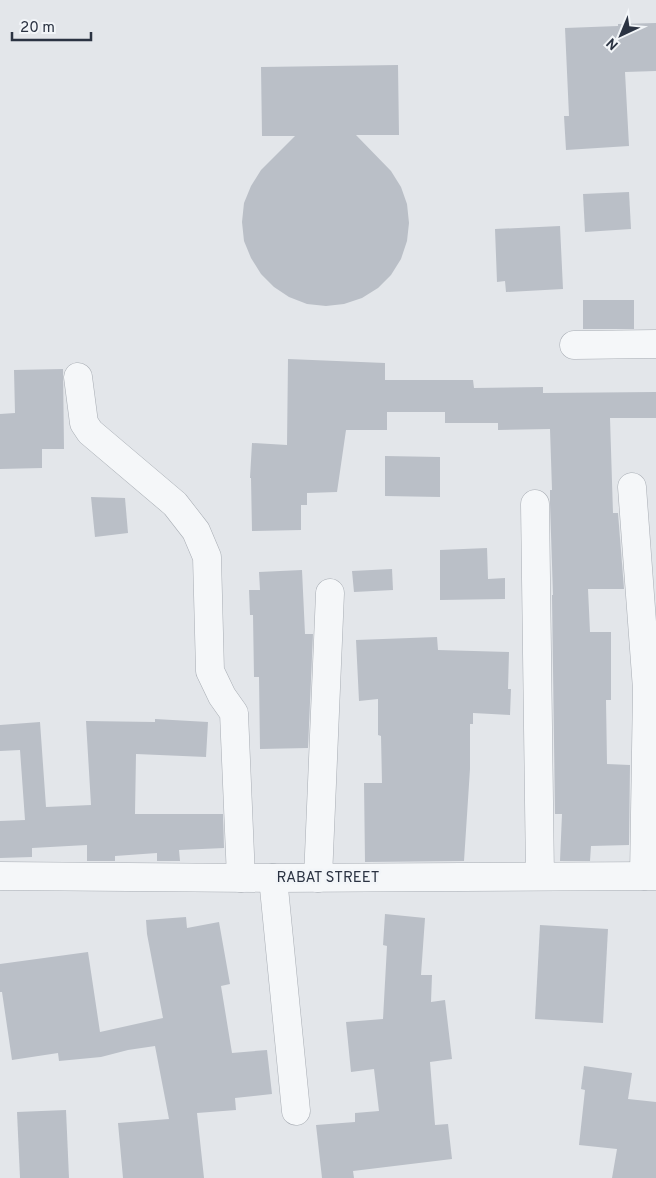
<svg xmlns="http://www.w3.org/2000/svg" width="656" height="1178" font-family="Overpass,sans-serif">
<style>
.building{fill:#babfc7}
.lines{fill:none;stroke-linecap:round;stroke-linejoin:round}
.minor-casing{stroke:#a8adb4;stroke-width:29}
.minor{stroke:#f5f7f9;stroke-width:28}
.labels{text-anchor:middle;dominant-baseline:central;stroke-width:5;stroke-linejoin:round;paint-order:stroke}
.street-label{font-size:15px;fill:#2b3342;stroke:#f2f5f8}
</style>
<rect width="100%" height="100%" fill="#e3e6ea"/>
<g class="building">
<path d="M656,23V71L625,72L629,146L566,150L564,116H569L565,28L618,26V24Z"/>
<path d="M398,65L399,135H356L391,171L401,187L407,204L409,223L407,241L401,259L391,275L378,288L362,298L344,304L326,306L307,304L289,297L274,287L261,274L251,258L244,241L242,222L244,203L251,186L261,170L295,136H262L261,67Z"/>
<path d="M629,192L631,229L585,232L583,194Z"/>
<path d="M560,226L563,289L506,292L505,281L497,282L495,229Z"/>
<rect x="583" y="300" width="51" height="29"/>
<path d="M288,359L385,363V380H473L474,388L543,387V393L656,392V418H610L613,513H618L624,589H588L590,632H611V700H606L607,764L630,765L629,845L591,846L590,861H560L562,814H555L552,595H553L550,503V490H552L550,429L498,430V423H445V412H387V430H346L337,492L307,493V505H301V530L252,531L251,478H250L252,443L287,445Z"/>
<path d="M63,369L64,449H42V468L0,469V414L15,413L14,370Z"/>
<path d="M385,456L440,457V497L385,496Z"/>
<path d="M91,497L125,498L128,533L95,537Z"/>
<path d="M487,548L488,579L505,578V599L440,600V550Z"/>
<path d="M392,569L393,590L354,592L352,571Z"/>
<path d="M302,570L305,634H313L308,748L260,749L259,677H254L253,615H250L249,590H260L259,572Z"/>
<path d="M437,637L438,650L509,652L508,689H511L510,715L473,713V724H470V769L464,861L365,862L364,783H382L381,736L378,735V699L359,701L356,640Z"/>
<path d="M155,719L208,722L206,757L136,754L135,814H223L224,848L179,850L180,861H157V853L115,856V861H87V845L32,848V857L0,858V821L25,820L20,750L0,751V725L40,722L46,807L91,805L86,721L155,722Z"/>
<path d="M385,914L425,918L421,975H432L431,1002L445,1000L452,1059L430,1062L435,1125L448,1124L452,1159L353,1171L354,1178H322L316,1125L355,1122V1113L379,1111L374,1069L351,1072L346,1022L383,1019L387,946L383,945Z"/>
<path d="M186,917L187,928L219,922L230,984L221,986L232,1053L267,1050L272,1094L235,1098L236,1110L197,1113L204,1178H123L118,1123L169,1119L155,1046L128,1050L101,1057L59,1061L58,1053L12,1060L2,992H0V964L88,952L100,1032L163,1018L147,934L146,920Z"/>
<path d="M540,925L608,929L603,1023L535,1019Z"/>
<path d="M584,1066L632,1073L628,1099L656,1102V1178H612L617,1149L579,1145L585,1090L581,1089Z"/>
<path d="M66,1110L69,1178H20L17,1112Z"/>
</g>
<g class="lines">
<defs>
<g id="minor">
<path d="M574,345L656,344"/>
<path d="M78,377L84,423L90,432L175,504L196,531L207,557L210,671L222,696L234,713L241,878"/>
<path d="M632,487L647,689L644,876"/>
<path d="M535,504L540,876"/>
<path d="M0,876L273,878L656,876"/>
<path d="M273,878L296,1111"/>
<path d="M318,878L330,593"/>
</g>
</defs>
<use href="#minor" class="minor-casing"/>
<use href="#minor" class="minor"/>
</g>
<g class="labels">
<g class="street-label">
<text x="328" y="878">RABAT STREET</text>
</g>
</g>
<g transform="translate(621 35) rotate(224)" stroke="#f2f5f8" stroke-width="4" paint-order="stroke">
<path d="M0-4L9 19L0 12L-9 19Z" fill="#2b3342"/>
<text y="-8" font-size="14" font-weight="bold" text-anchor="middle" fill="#2b3342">N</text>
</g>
<path d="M12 32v8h79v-8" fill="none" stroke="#2b3342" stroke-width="2.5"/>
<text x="20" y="32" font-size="15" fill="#2b3342" stroke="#f2f5f8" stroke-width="4" paint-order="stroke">20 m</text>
</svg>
